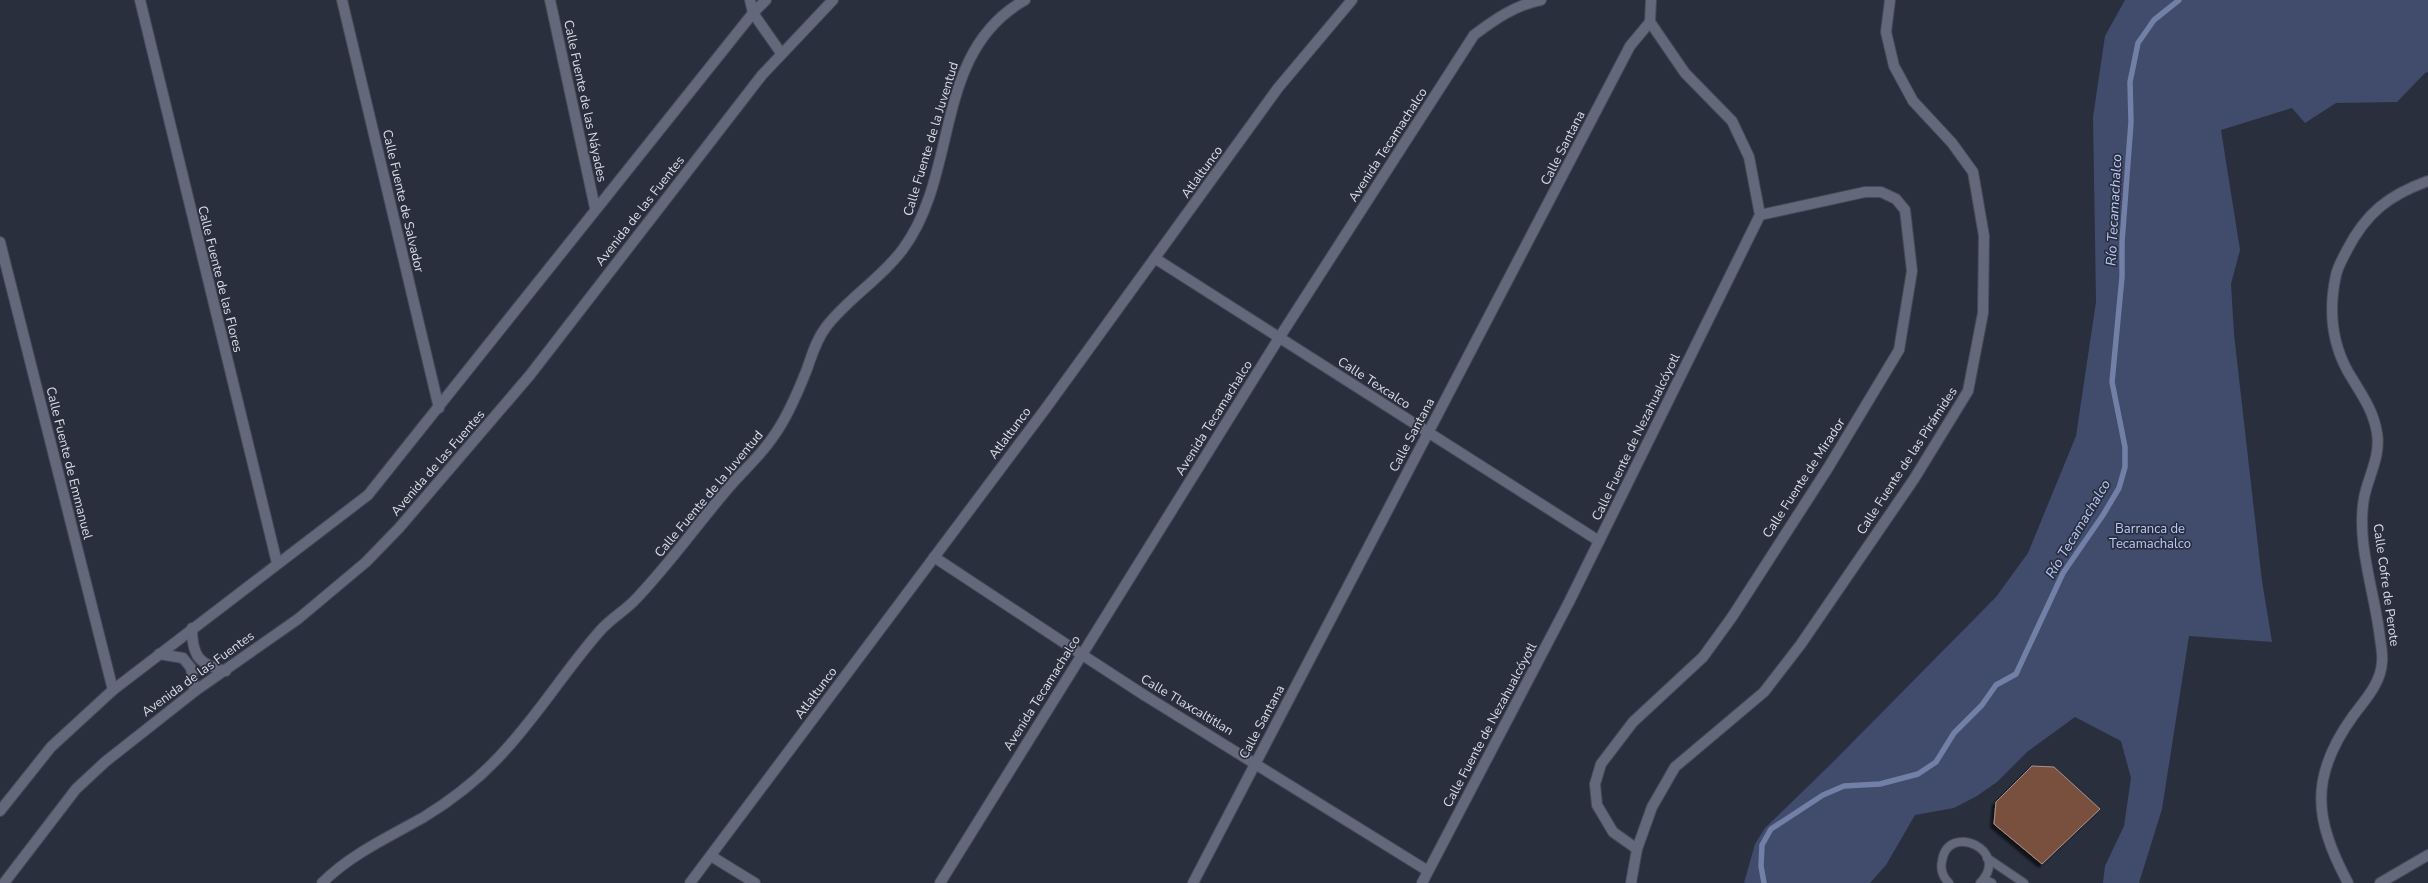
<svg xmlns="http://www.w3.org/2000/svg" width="2428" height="883" font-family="'Nunito Sans',sans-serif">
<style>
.green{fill:#414b6c}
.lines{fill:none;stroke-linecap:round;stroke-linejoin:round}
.stream{stroke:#727fa7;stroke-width:5.5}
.building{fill:#79503e;stroke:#a9948c;filter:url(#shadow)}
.service-casing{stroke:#474b58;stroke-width:10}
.pedestrian-casing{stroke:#474b58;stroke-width:12}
.minor-casing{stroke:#474b58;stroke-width:12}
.secondary-casing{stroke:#474b58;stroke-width:12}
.service{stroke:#63697a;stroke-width:8}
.pedestrian{stroke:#63697a;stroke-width:10}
.minor{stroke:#63697a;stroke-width:10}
.secondary{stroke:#63697a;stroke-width:10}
.labels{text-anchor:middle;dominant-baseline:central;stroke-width:3.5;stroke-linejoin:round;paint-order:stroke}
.street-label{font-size:13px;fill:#dbdee8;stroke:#2a2f3e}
.park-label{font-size:13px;fill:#bacafe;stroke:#2a2f3e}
.water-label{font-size:14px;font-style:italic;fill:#bacafe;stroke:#2a2f3e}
</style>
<defs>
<filter id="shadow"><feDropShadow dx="-3.5" dy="3.5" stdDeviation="1" flood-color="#0009"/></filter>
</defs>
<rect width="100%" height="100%" fill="#2a2f3e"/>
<path class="green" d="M2125,0H2428V72L2425,73L2397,102L2336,103L2305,123L2292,108L2221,130L2240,250L2231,284L2234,334L2262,581L2272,642L2189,636L2162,809L2139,883H2103L2105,866L2124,826L2131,778L2121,741L2075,717L2027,752L1997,782L1977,796L1954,808L1915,815L1886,865L1870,883H1744L1755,844L1765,828L1833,762L1996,597L2028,553L2076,436L2096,302L2093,117L2105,36Z"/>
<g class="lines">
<path class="stream" d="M1764,883L1761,866L1762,845L1771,829L1823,795L1844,786L1880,784L1918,774L1936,762L1954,733L1982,705L1996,685L2016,674L2063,573L2103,515L2119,488L2125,467V447L2112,382L2122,277V242L2131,122L2130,82L2138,43L2154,20L2179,0"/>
</g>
<path class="building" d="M2032,766L2054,767L2100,809L2042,864L1994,824L1996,802Z"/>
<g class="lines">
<defs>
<g id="service">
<path d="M1987,858L2024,883"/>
<path d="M1984,879L1992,883"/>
<path d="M1949,883C1943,877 1940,870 1942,861C1948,821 2012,851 1980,883"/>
</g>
<path id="pedestrian" d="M1081,654L1144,695"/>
<g id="minor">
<path d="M140,0L277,563"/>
<path d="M342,0L439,408"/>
<path d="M550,0L595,208"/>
<path d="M750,0L753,13L781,53"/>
<path d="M0,242L113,690"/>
<path d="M1156,259L1599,541"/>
<path d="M934,557L1081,654"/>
<path d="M1144,695L1428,871"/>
<path d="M1637,849L1613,832L1597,805L1595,784L1601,764L1633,722L1703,657L1732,617L1828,468L1899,350L1912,271L1905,210L1896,199L1881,192H1865L1760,215"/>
<path d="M711,856L755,883"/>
<path d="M322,883C351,854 389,837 424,817C450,801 476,781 497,759C535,720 563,673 599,632C609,620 623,612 634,601C669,565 698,523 731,485C745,469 761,455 773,437C787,418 798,392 807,369C812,355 816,340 826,327C848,298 881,279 903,249C960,172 932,52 1025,0"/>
<path d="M690,883L1046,408L1278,88L1352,0"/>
<path d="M940,883L1279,338L1474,35C1494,20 1515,5 1541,0"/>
<path d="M1193,883L1630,46L1650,22L1651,0"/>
<path d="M1422,883L1569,602L1760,215L1749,157L1732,121L1685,73L1650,22"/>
<path d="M1631,883L1637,849L1652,807L1675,767L1764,692L1801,644L1914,479L1968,391L1983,313L1984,236L1973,172L1952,143L1913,101L1894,66L1886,32L1890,0"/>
<path d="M2348,883C2314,819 2309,777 2353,716C2365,700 2381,683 2382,662C2383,654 2381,646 2380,638C2375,593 2356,544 2364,498C2368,477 2381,456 2377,433C2373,408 2359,391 2347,370C2331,340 2329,307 2336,275C2338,266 2343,258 2347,250C2366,213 2389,195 2428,181"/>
<path d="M2380,883L2428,855"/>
</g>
<g id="secondary">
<path d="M192,628C192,656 199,665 226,671"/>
<path d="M159,654L183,658L191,668L195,691"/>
<path d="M0,811L51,747L113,690L368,495L753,13L766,0"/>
<path d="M4,883L76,789L105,762L195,691L298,619L366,562L399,528L530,375L762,75L833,0"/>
</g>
</defs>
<use href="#service" class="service-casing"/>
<use href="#pedestrian" class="pedestrian-casing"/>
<use href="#minor" class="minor-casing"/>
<use href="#secondary" class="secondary-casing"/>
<use href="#service" class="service"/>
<use href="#pedestrian" class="pedestrian"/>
<use href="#minor" class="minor"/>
<use href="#secondary" class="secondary"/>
</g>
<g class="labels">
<g class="street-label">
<text transform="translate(585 101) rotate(78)">Calle Fuente de las Náyades</text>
<text transform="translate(931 139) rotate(-73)">Calle Fuente de la Juventud</text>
<text transform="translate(1388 145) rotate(-57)">Avenida Tecamachalco</text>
<text transform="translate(1563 148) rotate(-63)">Calle Santana</text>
<text transform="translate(1202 172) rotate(-54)">Atlaltunco</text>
<text transform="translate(403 201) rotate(77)">Calle Fuente de Salvador</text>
<text transform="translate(640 211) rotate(-52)">Avenida de las Fuentes</text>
<text transform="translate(220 279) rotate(76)">Calle Fuente de las Flores</text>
<text transform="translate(1374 383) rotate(33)">Calle Texcalco</text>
<text transform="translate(1214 418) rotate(-58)">Avenida Tecamachalco</text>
<text transform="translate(1010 433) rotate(-53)">Atlaltunco</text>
<text transform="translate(1412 435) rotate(-62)">Calle Santana</text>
<text transform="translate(1636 437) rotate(-64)">Calle Fuente de Nezahualcóyotl</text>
<text transform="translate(1907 461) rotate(-57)">Calle Fuente de las Pirámides</text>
<text transform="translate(69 463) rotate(76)">Calle Fuente de Emmanuel</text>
<text transform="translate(438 463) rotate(-49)">Avenida de las Fuentes</text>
<text transform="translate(1804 478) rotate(-57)">Calle Fuente de Mirador</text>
<text transform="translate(709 494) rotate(-50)">Calle Fuente de la Juventud</text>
<text transform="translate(2386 585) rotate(82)">Calle Cofre de Perote</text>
<text transform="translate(198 674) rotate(-36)">Avenida de las Fuentes</text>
<text transform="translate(816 693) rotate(-53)">Atlaltunco</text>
<text transform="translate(1042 693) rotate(-58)">Avenida Tecamachalco</text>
<text transform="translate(1187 705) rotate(31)">Calle Tlaxcaltitlan</text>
<text transform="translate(1262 722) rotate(-62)">Calle Santana</text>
<text transform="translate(1490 725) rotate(-62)">Calle Fuente de Nezahualcóyotl</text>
</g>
<g class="park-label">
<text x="2150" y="529">Barranca de<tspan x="2150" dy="15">Tecamachalco</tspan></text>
</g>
<g class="water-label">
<text transform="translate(2114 210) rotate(-87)">Río Tecamachalco</text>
<text transform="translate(2078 529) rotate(-59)">Río Tecamachalco</text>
</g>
</g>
</svg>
